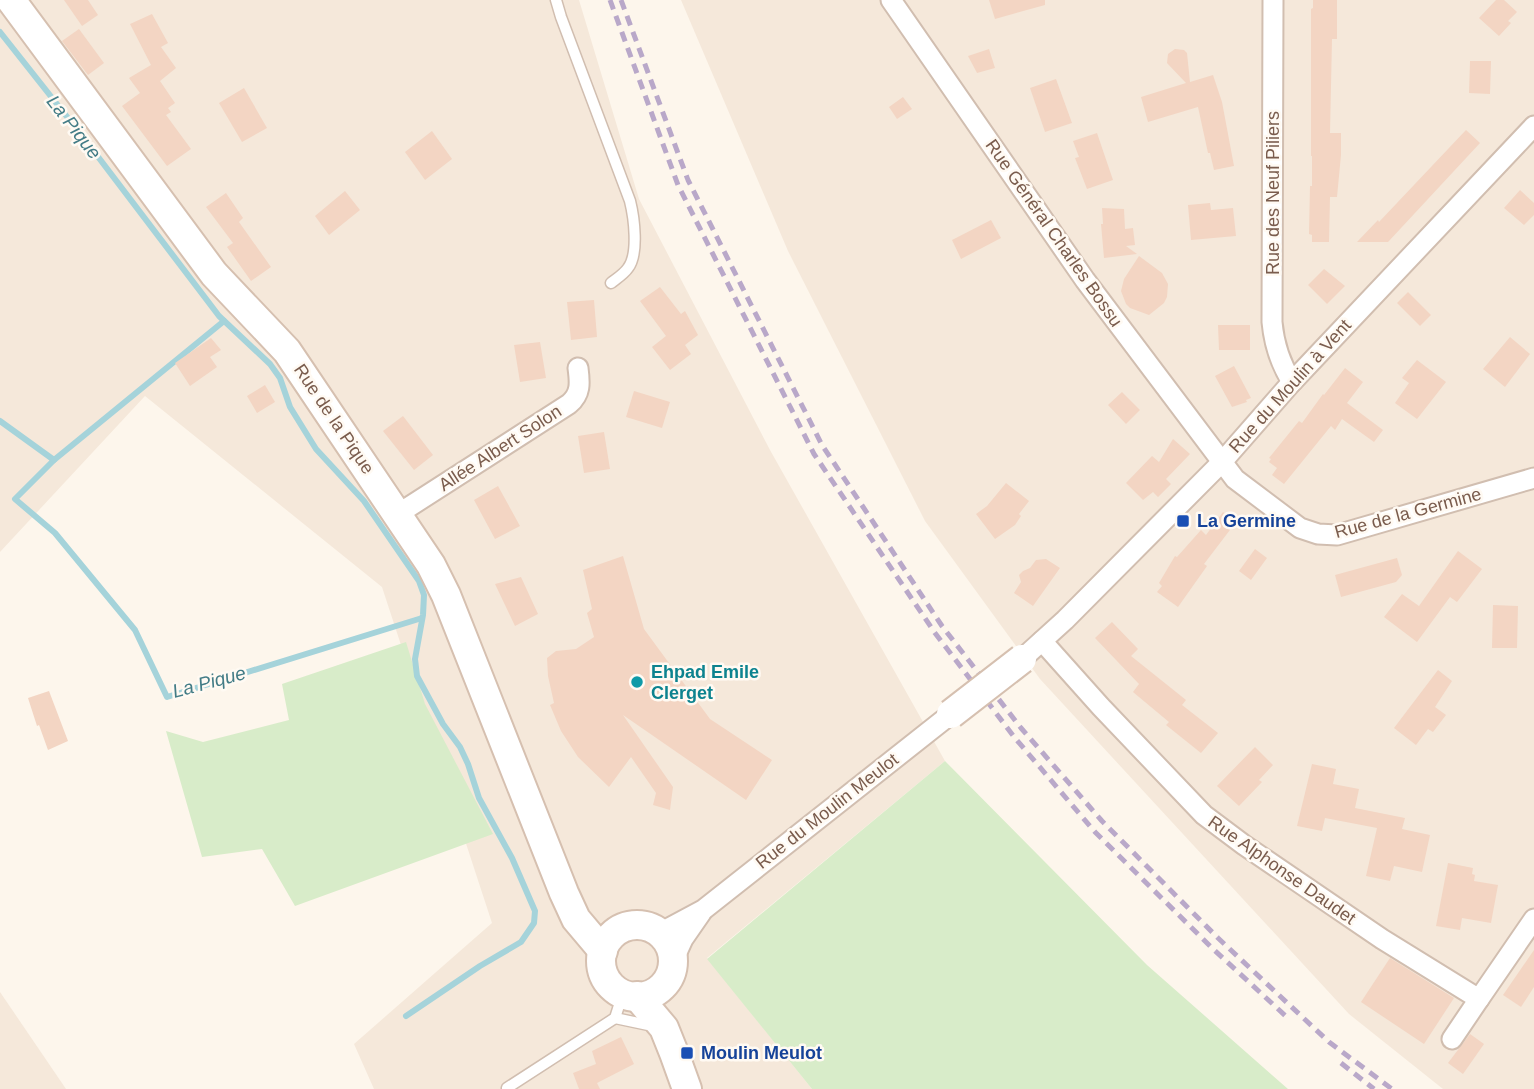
<svg xmlns="http://www.w3.org/2000/svg" width="1534" height="1089" font-family="Arial,sans-serif">
<style>
.residential{fill:#f5e8da}
.green{fill:#d8ecc9}
.lines{fill:none;stroke-linecap:round;stroke-linejoin:round}
.stream{stroke:#a5d3da;stroke-width:6}
.building{fill:#f3d5c3}
.lane-casing{stroke:#d1beb0;stroke-width:13}
.street-casing{stroke:#d1beb0;stroke-width:23}
.secondary-casing{stroke:#d6c0b0;stroke-width:32}
.lane{stroke:#fff;stroke-width:10}
.street{stroke:#fff;stroke-width:19}
.secondary{stroke:#fff;stroke-width:28}
.rail{stroke:#b9a8c9;stroke-width:5;stroke-dasharray:10 7;stroke-linecap:butt}
.secondary-bridge-casing{stroke:#d6c0b0;stroke-width:32;stroke-linecap:butt}
.secondary-bridge{stroke:#fff;stroke-width:28}
.transit-dot{fill:#1a4fb4;stroke:#fffaf3;stroke-width:2.5}
.culture-dot{fill:#0f9aa8;stroke:#fffaf3;stroke-width:2.5}
.labels{text-anchor:middle;dominant-baseline:central;stroke-width:5;stroke-linejoin:round;paint-order:stroke}
.street-label{font-size:18px;fill:#7a5c4d;stroke:#fffaf3}
.transit-label{font-size:18px;font-weight:bold;fill:#164399;stroke:#fffaf3;text-anchor:start}
.culture-label{font-size:18px;font-weight:bold;fill:#0d838f;stroke:#fffaf3;text-anchor:start}
.water-label{font-size:19px;font-style:italic;fill:#437c86;stroke:#fffaf3}
</style>
<rect width="100%" height="100%" fill="#fdf6ec"/>
<g class="residential">
<path d="M0,0H579L639,199L770,450L945,761L707,958L812,1089H374L354,1044L492,923L382,587L145,396L0,552Z"/>
<path d="M681,0H1534V1089H1443L1349,1014L1040,679L925,521L788,251Z"/>
<path d="M0,992L66,1089H0Z"/>
</g>
<g class="green">
<path d="M406,642L425,704L493,834L295,906L262,849L202,857L166,731L203,742L289,720L282,684Z"/>
<path d="M945,761L1147,965L1288,1089H812L707,959Z"/>
</g>
<g class="lines">
<g class="stream">
<path d="M0,32L83,137L219,316L270,364L280,378L290,407L316,449L364,501L419,581L424,595L423,615L415,659L417,676L443,724L460,747L468,764L479,798L512,858L535,911L534,923L521,942L480,966L406,1016"/>
<path d="M0,421L54,460L15,499L55,533L135,630L167,697L422,618"/>
<path d="M54,460L224,321"/>
</g>
</g>
<g class="building">
<path d="M64,0H88L98,15L82,26Z"/>
<path d="M989,0H1045V5L995,19Z"/>
<path d="M1313,0H1337V39H1332L1330,133H1341V155L1337,197H1330L1329,242H1312V235L1309,234L1310,186H1312V156H1311V9L1313,8Z"/>
<path d="M1496,0H1504L1517,12L1508,21L1511,23L1499,36L1479,18Z"/>
<path d="M152,14L168,43L161,47L176,68L160,81L175,103L168,108L171,112L166,115L191,149L167,166L122,106L140,93L129,78L151,65L130,24Z"/>
<path d="M79,29L104,63L88,75L62,41Z"/>
<path d="M989,49L995,68L977,73L968,56Z"/>
<path d="M1175,49L1184,50L1187,53L1190,82L1213,75L1222,102L1234,166L1214,170L1210,153H1208L1198,107L1148,122L1141,97L1186,83L1167,63L1168,54Z"/>
<path d="M1470,61H1491L1490,94L1469,93Z"/>
<path d="M1056,79L1072,123L1045,132L1030,88Z"/>
<path d="M244,88L267,128L242,142L219,103Z"/>
<path d="M903,97L912,109L897,119L889,107Z"/>
<path d="M1466,130L1480,143L1388,242H1357L1378,220L1379,222Z"/>
<path d="M432,131L452,159L425,180L405,152Z"/>
<path d="M1097,133L1113,180L1087,189L1075,158L1079,157L1073,141Z"/>
<path d="M1520,190L1534,203V215L1524,225L1504,208Z"/>
<path d="M345,191L360,210L329,235L315,216Z"/>
<path d="M226,193L243,218L239,222L271,267L251,281L227,247L233,243L206,207Z"/>
<path d="M1210,203L1211,210L1233,208L1236,236L1191,240L1188,205Z"/>
<path d="M1102,208L1124,209L1125,229L1133,228L1135,245L1126,246L1137,254L1104,258L1101,224H1103Z"/>
<path d="M991,220L1001,238L961,259L952,240Z"/>
<path d="M1139,256L1162,273L1168,284L1167,297L1164,303L1149,315L1130,308L1126,304L1121,291L1124,279Z"/>
<path d="M1324,269L1345,286L1327,304L1308,285Z"/>
<path d="M660,287L681,314L685,311L698,335L685,345L691,354L670,370L652,347L666,336L640,301Z"/>
<path d="M1408,292L1431,315L1420,326L1397,303Z"/>
<path d="M594,300L597,337L571,340L567,302Z"/>
<path d="M1218,325H1250V350H1219Z"/>
<path d="M1510,337L1530,354L1505,387L1483,369Z"/>
<path d="M211,338L221,350L210,357L217,367L190,386L175,363Z"/>
<path d="M540,342L546,378L520,382L514,345Z"/>
<path d="M1417,360L1446,382L1417,419L1395,403L1409,383L1402,378Z"/>
<path d="M1234,366L1251,398L1246,400L1247,402L1232,407L1215,376Z"/>
<path d="M1345,368L1363,382L1347,403L1383,430L1374,442L1342,419L1335,430L1331,426L1284,484L1272,475L1277,468L1269,462L1271,459L1269,458L1299,421L1302,423L1323,394L1324,395Z"/>
<path d="M265,385L275,402L257,413L247,396Z"/>
<path d="M634,391L670,402L662,428L626,417Z"/>
<path d="M1122,392L1140,410L1126,424L1108,405Z"/>
<path d="M403,416L433,455L414,470L383,431Z"/>
<path d="M604,432L610,469L584,473L578,436Z"/>
<path d="M1173,439L1190,454L1166,479L1171,484L1158,497L1153,492L1143,500L1126,483L1152,456L1159,462Z"/>
<path d="M1006,483L1029,501L1019,514L1021,516L1015,525L995,539L976,514L987,506Z"/>
<path d="M498,486L520,526L495,539L474,500Z"/>
<path d="M1223,512L1236,522L1204,564L1207,566L1178,607L1157,592L1162,586L1159,583L1175,556L1177,557L1201,530L1206,535Z"/>
<path d="M1255,549L1267,558L1251,580L1239,571Z"/>
<path d="M1458,551L1482,569L1457,602L1450,597L1417,642L1384,617L1402,594L1419,606Z"/>
<path d="M623,556L644,629L710,719L772,760L746,800L623,715L673,787L670,810L653,805L656,793L631,757L609,787L578,757L561,731L550,705L554,703L548,676L547,658L556,651L576,649L594,637L587,613L592,609L583,570Z"/>
<path d="M1397,558L1402,575L1396,582L1341,597L1335,575Z"/>
<path d="M1046,559L1060,568L1033,606L1014,593L1021,582L1019,575L1023,571L1030,568L1036,560Z"/>
<path d="M521,577L538,614L515,626L495,584Z"/>
<path d="M1493,605L1518,606L1517,648H1492Z"/>
<path d="M1112,622L1138,649L1131,656L1186,700L1182,705L1218,733L1201,753L1166,725L1169,722L1133,692L1139,684L1095,638Z"/>
<path d="M1438,670L1452,681L1435,707L1446,715L1433,732L1428,729L1416,745L1394,728Z"/>
<path d="M49,691L68,741L48,750L39,725L37,726L28,698Z"/>
<path d="M1255,747L1273,765L1259,780L1262,782L1239,806L1217,786Z"/>
<path d="M1312,764L1336,769L1333,784L1359,789L1355,808L1405,818L1402,829L1430,835L1422,872L1394,866L1390,881L1366,876L1377,828L1325,818L1322,831L1297,826Z"/>
<path d="M1448,863L1473,868L1472,874L1475,875L1474,881L1498,885L1491,923L1462,918L1460,930L1436,926Z"/>
<path d="M1534,950V987L1521,1007L1503,995Z"/>
<path d="M1390,958L1454,998L1424,1044L1361,1002Z"/>
<path d="M1470,1034L1484,1044L1463,1074L1448,1063Z"/>
<path d="M621,1037L634,1064L597,1083L600,1089H579L573,1073L596,1064L592,1051Z"/>
</g>
<g class="lines">
<defs>
<g id="lane">
<path d="M556,0L561,17L630,201C634,217 639,254 628,268C624,274 616,279 611,283"/>
<path d="M615,1018L653,1026"/>
<path d="M507,1088L615,1018L623,993"/>
</g>
<g id="street">
<path d="M891,0L1085,280L1235,479L1300,528L1318,534L1337,535L1534,478"/>
<path d="M1273,0L1272,322C1274,344 1280,363 1292,382"/>
<path d="M398,514L569,404C581,394 580,383 578,368"/>
<path d="M1042,641L1101,707L1204,815L1244,845L1382,939L1479,999L1534,919"/>
<path d="M1022,659L1065,620L1222,462L1292,382L1534,126"/>
<path d="M660,933L703,910L951,714"/>
<path d="M673,961L683,939L701,913"/>
<path d="M1452,1039L1479,999"/>
</g>
<g id="secondary">
<path d="M11,0L214,274L287,351L431,565L446,595L564,893L576,919L603,951"/>
<circle cx="637" cy="961" r="36"/>
<path d="M637,996L664,1028L674,1053L687,1089"/>
</g>
</defs>
<use href="#lane" class="lane-casing"/>
<use href="#street" class="street-casing"/>
<use href="#secondary" class="secondary-casing"/>
<use href="#lane" class="lane"/>
<use href="#street" class="street"/>
<use href="#secondary" class="secondary"/>
<g class="rail">
<path d="M610,0L678,185L814,454L935,633L1015,738L1095,832L1212,948L1290,1020"/>
<path d="M621,0L688,180L822,445L942,626L1021,728L1102,821L1218,938L1329,1042L1392,1089"/>
<path d="M1341,1063L1374,1089"/>
</g>
<defs>
<path id="secondary-bridge" d="M951,714L1022,659"/>
</defs>
<use href="#secondary-bridge" class="secondary-bridge-casing"/>
<use href="#secondary-bridge" class="secondary-bridge"/>
</g>
<g class="transit-dot">
<rect x="1176" y="514" width="14" height="14" rx="3.5"/>
<rect x="680" y="1046" width="14" height="14" rx="3.5"/>
</g>
<circle class="culture-dot" cx="637" cy="682" r="7"/>
<g class="labels">
<g class="street-label">
<text transform="translate(1273 193) rotate(-90)">Rue des Neuf Piliers</text>
<text transform="translate(1054 233) rotate(55)">Rue Général Charles Bossu</text>
<text transform="translate(1290 386) rotate(-48)">Rue du Moulin à Vent</text>
<text transform="translate(334 419) rotate(56)">Rue de la Pique</text>
<text transform="translate(500 448) rotate(-33)">Allée Albert Solon</text>
<text transform="translate(1408 513) rotate(-15)">Rue de la Germine</text>
<text transform="translate(827 811) rotate(-38)">Rue du Moulin Meulot</text>
<text transform="translate(1282 870) rotate(35)">Rue Alphonse Daudet</text>
</g>
<g class="transit-label">
<text x="1197" y="521">La Germine</text>
<text x="701" y="1053">Moulin Meulot</text>
</g>
<g class="culture-label">
<text x="651" y="672">Ehpad Emile<tspan x="651" dy="21">Clerget</tspan></text>
</g>
<g class="water-label">
<text transform="translate(74 127) rotate(52)">La Pique</text>
<text transform="translate(209 682) rotate(-15)">La Pique</text>
</g>
</g>
</svg>
